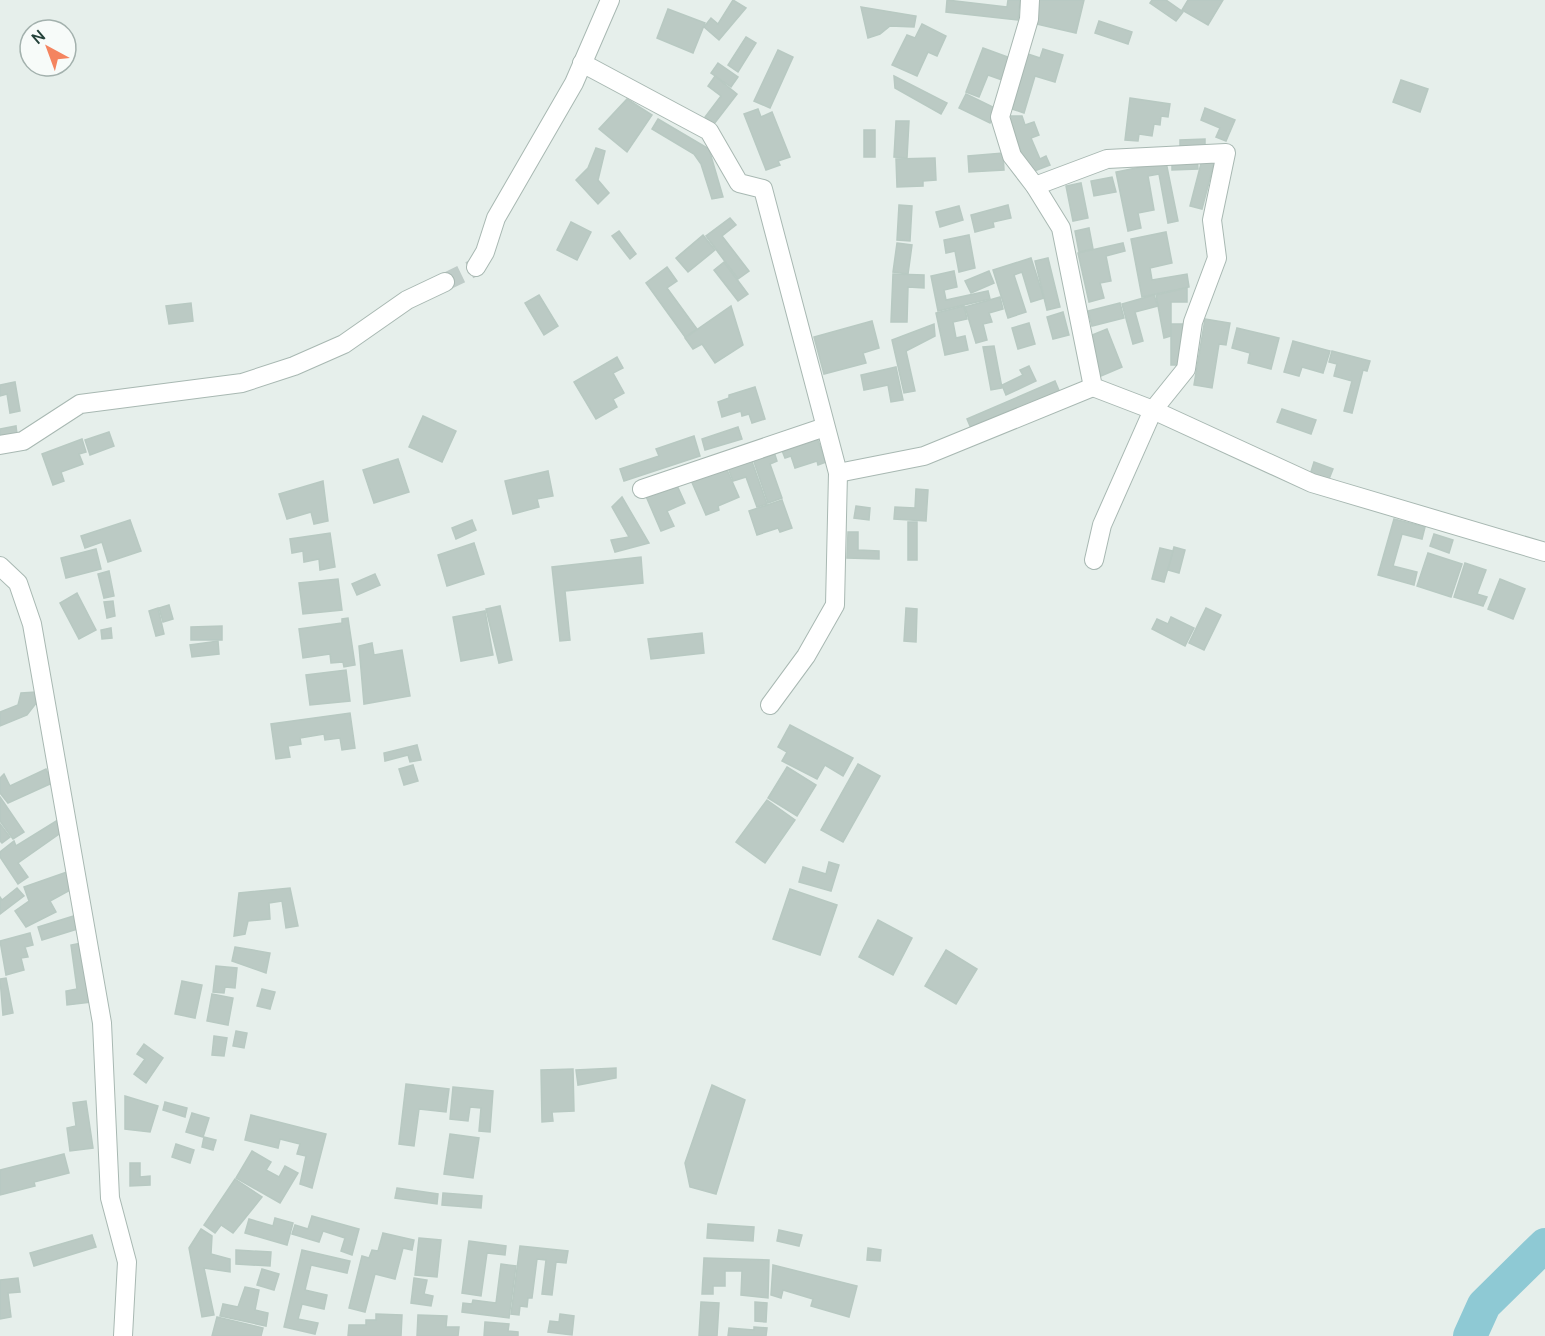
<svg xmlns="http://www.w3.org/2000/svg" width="1545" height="1336" font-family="Manrope,sans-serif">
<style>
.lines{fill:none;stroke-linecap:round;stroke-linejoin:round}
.river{stroke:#8ec9d4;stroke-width:34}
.building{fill:#bbcac4;stroke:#b8c9c2;stroke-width:1.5}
.minor-tunnel{stroke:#bfccc8;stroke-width:18;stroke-dasharray:18 9;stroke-linecap:butt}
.minor-casing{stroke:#a8b8b2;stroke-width:20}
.tertiary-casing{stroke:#a8b8b2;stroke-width:20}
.minor{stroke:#fff;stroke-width:18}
.tertiary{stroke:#fff;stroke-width:18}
</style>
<rect width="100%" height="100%" fill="#e6efeb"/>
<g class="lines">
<path class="river" d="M1470,1336L1484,1305L1545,1245"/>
</g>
<g class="building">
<path d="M733,0L746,8L719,40L704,27L711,18L718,24Z"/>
<path d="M947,0L1007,7L1008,0H1020L1018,20L946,12Z"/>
<path d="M1037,0H1084L1076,33L1032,23Z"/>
<path d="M1152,0H1166L1183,12L1176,21L1150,3Z"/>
<path d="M1188,0H1223L1208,25L1182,10Z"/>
<path d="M861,7L916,16L914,27L890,26L880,34L868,38Z"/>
<path d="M668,9L705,23L693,53L657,38Z"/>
<path d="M1099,21L1132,32L1128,44L1095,33Z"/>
<path d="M922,24L946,36L937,56L928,52L917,76L892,65L907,35L915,38Z"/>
<path d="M746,37L756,43L738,72L728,65Z"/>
<path d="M983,48L1013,59L1005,81L988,75L979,97L966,92Z"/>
<path d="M1043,49L1063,55L1055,82L1035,76L1024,113L1012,109L1028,54L1040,58Z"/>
<path d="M778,50L793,57L770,108L754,101Z"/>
<path d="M718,63L738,77L731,87L711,73Z"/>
<path d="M715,76L737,94L714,124L705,117L721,96L708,86Z"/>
<path d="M894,76L947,103L941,114L895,88Z"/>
<path d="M1401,80L1428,89L1420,112L1393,102Z"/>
<path d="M966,94L997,109L990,123L959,108Z"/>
<path d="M1130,98L1170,104L1168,117L1161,116L1160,125L1154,124L1152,136L1139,134L1138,141L1125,140Z"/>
<path d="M627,99L652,115L627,152L599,129Z"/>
<path d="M1205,108L1235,120L1226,141L1216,137L1220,128L1201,120Z"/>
<path d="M758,109L761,117L772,112L790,157L778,161L780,165L766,170L744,114Z"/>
<path d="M1011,116H1022L1025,125L1034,122L1039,135L1031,138L1040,159L1046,156L1050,165L1029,173L1012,129Z"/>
<path d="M658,119L709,149L723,197L712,199L701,164L694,154L652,129Z"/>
<path d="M896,121H909L907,158L894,157Z"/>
<rect x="864" y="130" width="11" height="27"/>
<path d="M1205,139V150L1180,151V140Z"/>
<path d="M596,148L605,151L598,180L609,193L598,204L576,180L588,168Z"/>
<path d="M1003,153L1004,170L969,172L968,156Z"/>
<path d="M1197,156L1198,169L1172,170V157Z"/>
<path d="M1203,156L1215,159L1202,209L1190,206Z"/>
<path d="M935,158L936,180L923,181V186L897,187L896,159Z"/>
<path d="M1166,162L1178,221L1168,223L1159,174L1148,176L1154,210L1138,213L1141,228L1128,231L1116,172Z"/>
<path d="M1112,177L1116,192L1094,196L1091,181Z"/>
<path d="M1081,183L1088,218L1073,221L1066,186Z"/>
<path d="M899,205L912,206L910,241L897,240Z"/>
<path d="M1008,205L1011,218L993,222L994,227L975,232L971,215Z"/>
<path d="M959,206L963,220L940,227L936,212Z"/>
<path d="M730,218L736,225L722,236L749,271L738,279L706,236Z"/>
<path d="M571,222L591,232L577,260L557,250Z"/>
<path d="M1089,228L1093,249L1079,252L1075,231Z"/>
<path d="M619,231L636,254L630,259L612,236Z"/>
<path d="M1166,232L1172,263L1150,268L1152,280L1187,274L1189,287L1142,297L1131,239Z"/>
<path d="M703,235L715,250L688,272L676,258Z"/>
<path d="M969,235L975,268L959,272L955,251L946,253L944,240Z"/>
<path d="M897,243L912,245L908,274L893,272Z"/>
<path d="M1123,243L1125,251L1106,256L1111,281L1100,283L1104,298L1089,302L1078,253Z"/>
<path d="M1031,258L1044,298L1031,302L1022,272L1014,275L1026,312L1008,318L993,270Z"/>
<path d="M1048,258L1060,307L1047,310L1035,261Z"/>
<path d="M724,262L748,294L738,301L714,270Z"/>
<path d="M667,267L677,281L667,288L697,329L685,337L646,283Z"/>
<path d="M954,271L957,287L944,290L946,300L988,291L990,299L938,311L931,276Z"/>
<path d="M989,271L994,283L971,293L965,281Z"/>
<path d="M893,274L924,275V288L908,287L907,322H891Z"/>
<path d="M1187,288V302H1171V336L1164,338L1156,295Z"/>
<path d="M539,295L558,326L544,335L525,303Z"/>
<path d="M1154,295L1158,306L1135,312L1143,341L1133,344L1122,304Z"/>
<path d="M1000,297L1003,309L989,313L992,322L983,324L987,340L976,343L965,307Z"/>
<path d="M191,303L193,321L169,324L166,306Z"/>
<path d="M1120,303L1124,318L1092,326L1088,311Z"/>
<path d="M731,306L743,345L715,363L702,344L693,349L685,338Z"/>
<path d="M964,306L967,319L953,322L956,338L965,336L968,350L945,355L936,313Z"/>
<path d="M1063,312L1069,335L1053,339L1047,317Z"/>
<path d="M1205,319L1230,323L1226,345L1219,344L1212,388L1194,385Z"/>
<path d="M872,321L879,348L863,353L866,363L824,374L814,337Z"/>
<path d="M1029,323L1035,344L1018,349L1012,328Z"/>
<path d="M934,324L935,336L906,351L915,391L904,393L892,340Z"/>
<path d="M1171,324H1183L1182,365H1171Z"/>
<path d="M1237,328L1279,338L1271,369L1248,363L1250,353L1232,348Z"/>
<path d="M1107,329L1122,367L1101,376L1085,338Z"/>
<path d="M1293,341L1330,351L1323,373L1302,367L1299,376L1284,372Z"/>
<path d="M994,346L1002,388L991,390L983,347Z"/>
<path d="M1332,351L1370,361L1367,371L1363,370L1352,413L1344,411L1352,381L1334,376L1337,364L1329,362Z"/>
<path d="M617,357L623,368L613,373L624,393L613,399L617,407L596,419L574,382Z"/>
<path d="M1029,366L1036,381L1006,395L1002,385L1023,375L1020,370Z"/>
<path d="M896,367L903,400L891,402L888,385L864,390L861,375Z"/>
<path d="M1055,381L1061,395L973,433L967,419Z"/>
<path d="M15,382L20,411L10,413L7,394L0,396V385Z"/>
<path d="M755,387L765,419L752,423L749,414L742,416L741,411L722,417L718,402L729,398V395Z"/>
<path d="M1282,409L1316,420L1311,434L1277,422Z"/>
<path d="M423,416L456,431L442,462L409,447Z"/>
<path d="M16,426L17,434L0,437V429Z"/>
<path d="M738,427L742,439L705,450L702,439Z"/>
<path d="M109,432L114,446L90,455L85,440Z"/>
<path d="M816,435L826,462L818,465L817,461L795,468L791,456L785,458L781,448Z"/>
<path d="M694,436L700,456L624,481L620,469L659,456L656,449Z"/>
<path d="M82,439L86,452L79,454L83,464L61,472L64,481L53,485L42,454Z"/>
<path d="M773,449L777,461L770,464L782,498L768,503L752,456Z"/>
<path d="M750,456L767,504L757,507L746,477L733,481L727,465Z"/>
<path d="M398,459L409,492L374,503L363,470Z"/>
<path d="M1314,462L1333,469L1327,484L1309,478Z"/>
<path d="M724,463L739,497L718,506L719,510L706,515L690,478Z"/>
<path d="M548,471L553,496L537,499L539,507L513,514L505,481Z"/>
<path d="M323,481L328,521L314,524L311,512L287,519L279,494Z"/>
<path d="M675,481L685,503L667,511L674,526L661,531L645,494Z"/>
<path d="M916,489L928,490L926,521L894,519L895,507L915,508Z"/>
<path d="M622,497L649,543L615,552L611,540L629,537L612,507Z"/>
<path d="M782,500L792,528L780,532L778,528L757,535L749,511Z"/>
<path d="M856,506L870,508L869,520L854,518Z"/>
<path d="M1394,519L1425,527L1422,539L1402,534L1393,566L1417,572L1414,585L1378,575Z"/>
<path d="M130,520L141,551L108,562L102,542L85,548L81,536Z"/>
<path d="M472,520L476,530L456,539L452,528Z"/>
<rect x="908" y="522" width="9" height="38"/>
<path d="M848,532H858V550L879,551V559L847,558Z"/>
<path d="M330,533L335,567L320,570L319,559L304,562L303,551L292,553L290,539Z"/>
<path d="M1434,534L1453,540L1449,553L1430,546Z"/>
<path d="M474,543L484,574L447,586L438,555Z"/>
<path d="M1174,547L1185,550L1179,573L1168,570Z"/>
<path d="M1160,548L1173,551L1164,582L1152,579Z"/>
<path d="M96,549L101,569L66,578L61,558Z"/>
<path d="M1428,553L1462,564L1451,597L1417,586Z"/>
<path d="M641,557L643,583L565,591L570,640L560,641L552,567Z"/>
<path d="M1465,563L1486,570L1477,594L1487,597L1483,606L1454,597Z"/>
<path d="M109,571L114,596L104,598L98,574Z"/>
<path d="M375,574L380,585L357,595L352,584Z"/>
<path d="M338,579L342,610L303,614L299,583Z"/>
<path d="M1500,579L1525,589L1513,619L1488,609Z"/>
<path d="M77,593L96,630L79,639L60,603Z"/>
<path d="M113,601L115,616L107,618L104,602Z"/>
<path d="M169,605L173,619L163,622L159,608Z"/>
<path d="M500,606L512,660L499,663L486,609Z"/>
<path d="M158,608L164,634L156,636L149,611Z"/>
<path d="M906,608L917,609L916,642L904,641Z"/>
<path d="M1206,608L1221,615L1204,650L1189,643Z"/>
<path d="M485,611L493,655L461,661L453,617Z"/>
<path d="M1171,617L1194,628L1185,646L1152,629L1157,619L1168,624Z"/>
<path d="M348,618L355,665L344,667L343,662L331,663L330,654L303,658L299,629L342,623V619Z"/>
<path d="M222,626V640H191V627Z"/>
<path d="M111,628L112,638L102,639L101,630Z"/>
<path d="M702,633L704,653L651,659L648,639Z"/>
<path d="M218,641L219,654L192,657L190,645Z"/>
<path d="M372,643L374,655L402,650L410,696L364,704L359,646Z"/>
<path d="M346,670L350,701L310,705L306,675Z"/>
<path d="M36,692L37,702L27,715L0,726V712L18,705L21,693Z"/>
<path d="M350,713L355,748L342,750L340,738L325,740L324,734L300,738L301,744L288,746L290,757L276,759L271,724Z"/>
<path d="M790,725L853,758L843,776L825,765L817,779L782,761L787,752L778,747Z"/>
<path d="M417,745L421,760L410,762L408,755L385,761L384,753Z"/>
<path d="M858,764L880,776L843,842L821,830Z"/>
<path d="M413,765L418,781L404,785L399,769Z"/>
<path d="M787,767L816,785L797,816L768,798Z"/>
<path d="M46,769L52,783L8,803L0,793V778L4,774L10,786Z"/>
<path d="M0,797L24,832L13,839L0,821Z"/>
<path d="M767,800L795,820L765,863L736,842Z"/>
<path d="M58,820L62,832L18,863L28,877L18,884L0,857V852L14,841L16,846Z"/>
<path d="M0,824L10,837L2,843L0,841Z"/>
<path d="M829,862L839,865L831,891L799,882L803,867L826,874Z"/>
<path d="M67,872L74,888L50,901L56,912L26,927L15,911L29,901L24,887Z"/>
<path d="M17,888L24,896L0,914V897L2,900Z"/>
<path d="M290,888L298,926L286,928L282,901L269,903L270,919L248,921L245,934L234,936L239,893Z"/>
<path d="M790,889L837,905L820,955L773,939Z"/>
<path d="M80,914L84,927L42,940L38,927Z"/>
<path d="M878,920L912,938L893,975L859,957Z"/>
<path d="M30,933L33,945L25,947L28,957L21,958L24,970L6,975L0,941Z"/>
<path d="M82,943L91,1002L67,1005L66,991L77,989L71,945Z"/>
<path d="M235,947L270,953L266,973L232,961Z"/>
<path d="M946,950L977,969L956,1004L925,986Z"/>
<path d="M216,966L237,968L235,988L225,987L224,993L213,992Z"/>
<path d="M6,978L13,1013L3,1015L0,979Z"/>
<path d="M182,981L202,985L195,1018L175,1014Z"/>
<path d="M262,989L275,992L270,1009L257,1006Z"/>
<path d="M212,994L233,998L228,1025L207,1021Z"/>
<path d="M236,1031L247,1033L244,1048L233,1046Z"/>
<path d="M214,1036L227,1038L224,1056L212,1055Z"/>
<path d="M144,1044L163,1058L146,1083L134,1074L145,1059L137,1054Z"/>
<path d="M616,1068V1078L578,1085L576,1070Z"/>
<path d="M573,1069L574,1111L552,1112L553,1121L542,1122L541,1070Z"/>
<path d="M406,1084L449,1089L446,1112L419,1109L414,1146L399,1144Z"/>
<path d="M712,1085L745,1100L716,1194L690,1187L685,1163Z"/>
<path d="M453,1087L493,1091L490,1132L479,1131L481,1108L470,1107L468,1121L450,1119Z"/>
<path d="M125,1096L158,1106L150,1132L125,1129Z"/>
<path d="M86,1101L93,1148L70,1151L67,1128L76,1126L73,1103Z"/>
<path d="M165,1102L187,1108L185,1117L163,1110Z"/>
<path d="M192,1113L209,1118L203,1137L186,1132Z"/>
<path d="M251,1115L326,1134L312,1188L300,1184L306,1156L297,1154L300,1144L280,1139L278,1148L245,1140Z"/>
<path d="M450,1134L479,1138L473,1178L444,1174Z"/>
<path d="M204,1137L216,1140L213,1150L202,1147Z"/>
<path d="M176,1144L194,1150L190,1163L172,1157Z"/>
<path d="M252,1151L271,1162L266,1170L279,1177L285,1166L298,1173L280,1203L236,1178Z"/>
<path d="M64,1154L69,1173L34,1182L35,1186L0,1195V1170Z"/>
<path d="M130,1163H140V1177L150,1176V1185L130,1186Z"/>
<path d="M235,1179L262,1197L233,1233L221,1225L215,1233L204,1225Z"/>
<path d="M397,1188L438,1194L437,1204L395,1198Z"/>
<path d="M443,1193L482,1196L481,1208L442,1205Z"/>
<path d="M312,1216L359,1229L352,1255L341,1251L345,1238L323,1231L319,1242L292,1234L295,1225L308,1229Z"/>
<path d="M275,1218L293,1223L287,1245L245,1233L249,1219L273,1226Z"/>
<path d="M708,1224L754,1227L753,1241L707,1238Z"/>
<path d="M201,1229L212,1236L211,1254L230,1259V1272L204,1268L214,1315L202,1317L189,1248Z"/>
<path d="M779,1230L802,1235L799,1246L777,1241Z"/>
<path d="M383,1233L414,1240L412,1250L403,1248L395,1279L375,1274L365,1312L349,1308L362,1256L369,1258L372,1250L378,1251Z"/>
<path d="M92,1235L96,1247L34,1266L30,1253Z"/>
<path d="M419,1238L441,1240L437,1277L415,1275Z"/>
<path d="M469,1241L506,1246L505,1255L487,1253L481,1296L462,1293Z"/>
<path d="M520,1246L568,1251L566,1263L556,1262L552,1295L542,1294L546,1260L537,1259L532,1298H528L527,1307L520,1306L519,1315L511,1314Z"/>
<path d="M868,1248L881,1250L880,1261L867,1260Z"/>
<path d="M236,1250L271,1252L270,1266L236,1264Z"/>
<path d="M302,1250L350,1261L347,1273L311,1265L305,1290L327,1295L324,1309L302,1304L298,1319L318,1323L315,1334L284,1327Z"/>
<path d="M704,1258L769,1260L768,1298L741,1295L742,1271H725V1286H713V1294H702Z"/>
<path d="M501,1264L516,1266L509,1318L462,1312L463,1303L472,1304L473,1300L496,1303Z"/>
<path d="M773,1265L857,1286L849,1317L811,1306L813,1299L783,1290L781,1298L771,1295Z"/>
<path d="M262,1269L279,1274L274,1290L257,1285Z"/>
<path d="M18,1278L20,1292L8,1293L11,1317L0,1319V1280Z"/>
<path d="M414,1278L427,1280L424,1294L433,1296L431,1306L411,1303Z"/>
<path d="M245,1287L259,1290L255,1310L268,1313L266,1326L220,1316L223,1304L238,1307Z"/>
<path d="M701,1302L719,1303L717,1336H699Z"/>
<path d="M755,1302L767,1303L766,1322L755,1321Z"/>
<path d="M376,1314L402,1315L401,1336H348L349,1325H366V1320H376Z"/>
<path d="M560,1314L574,1316L572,1335L548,1332L550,1321L559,1322Z"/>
<path d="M418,1315L447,1316L446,1327H459L458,1336H417Z"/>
<path d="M217,1317L263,1328L261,1336H212Z"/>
<path d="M485,1322L509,1324L508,1331L518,1332V1336H484Z"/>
<path d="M754,1327L767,1328L766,1336H728L729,1328L754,1330Z"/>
</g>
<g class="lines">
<path class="minor-tunnel" d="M445,282L476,267"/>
<defs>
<g id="minor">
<path d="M1030,0L1029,19L1000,117L1012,156L1035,186L1061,228L1093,387L1153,410L1312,483L1545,552"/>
<path d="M582,63L709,131L739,183L763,189L838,473L835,605L806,656L770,705"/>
<path d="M1035,186L1107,159L1226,153L1212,220L1217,258L1193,322L1186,369L1153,410L1102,525L1094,560"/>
<path d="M476,267L485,252L496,218L574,83L610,0"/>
<path d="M0,445L23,441L80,404L242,383L294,366L344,344L407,300L445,282"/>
<path d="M838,473L924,456L1093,387"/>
<path d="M642,489L825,427"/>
</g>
<path id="tertiary" d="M0,566L18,583L32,624L102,1023L110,1198L127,1262L123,1336"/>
</defs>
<use href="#minor" class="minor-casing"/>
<use href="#tertiary" class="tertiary-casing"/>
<use href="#minor" class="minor"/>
<use href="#tertiary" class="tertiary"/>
</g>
<g transform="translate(48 48) rotate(319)"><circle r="28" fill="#f7fbf9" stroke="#a3b1ad" stroke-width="1.5"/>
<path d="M0-4.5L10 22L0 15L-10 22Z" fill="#f4845f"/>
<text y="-9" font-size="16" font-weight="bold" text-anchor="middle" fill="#24423a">N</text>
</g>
</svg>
